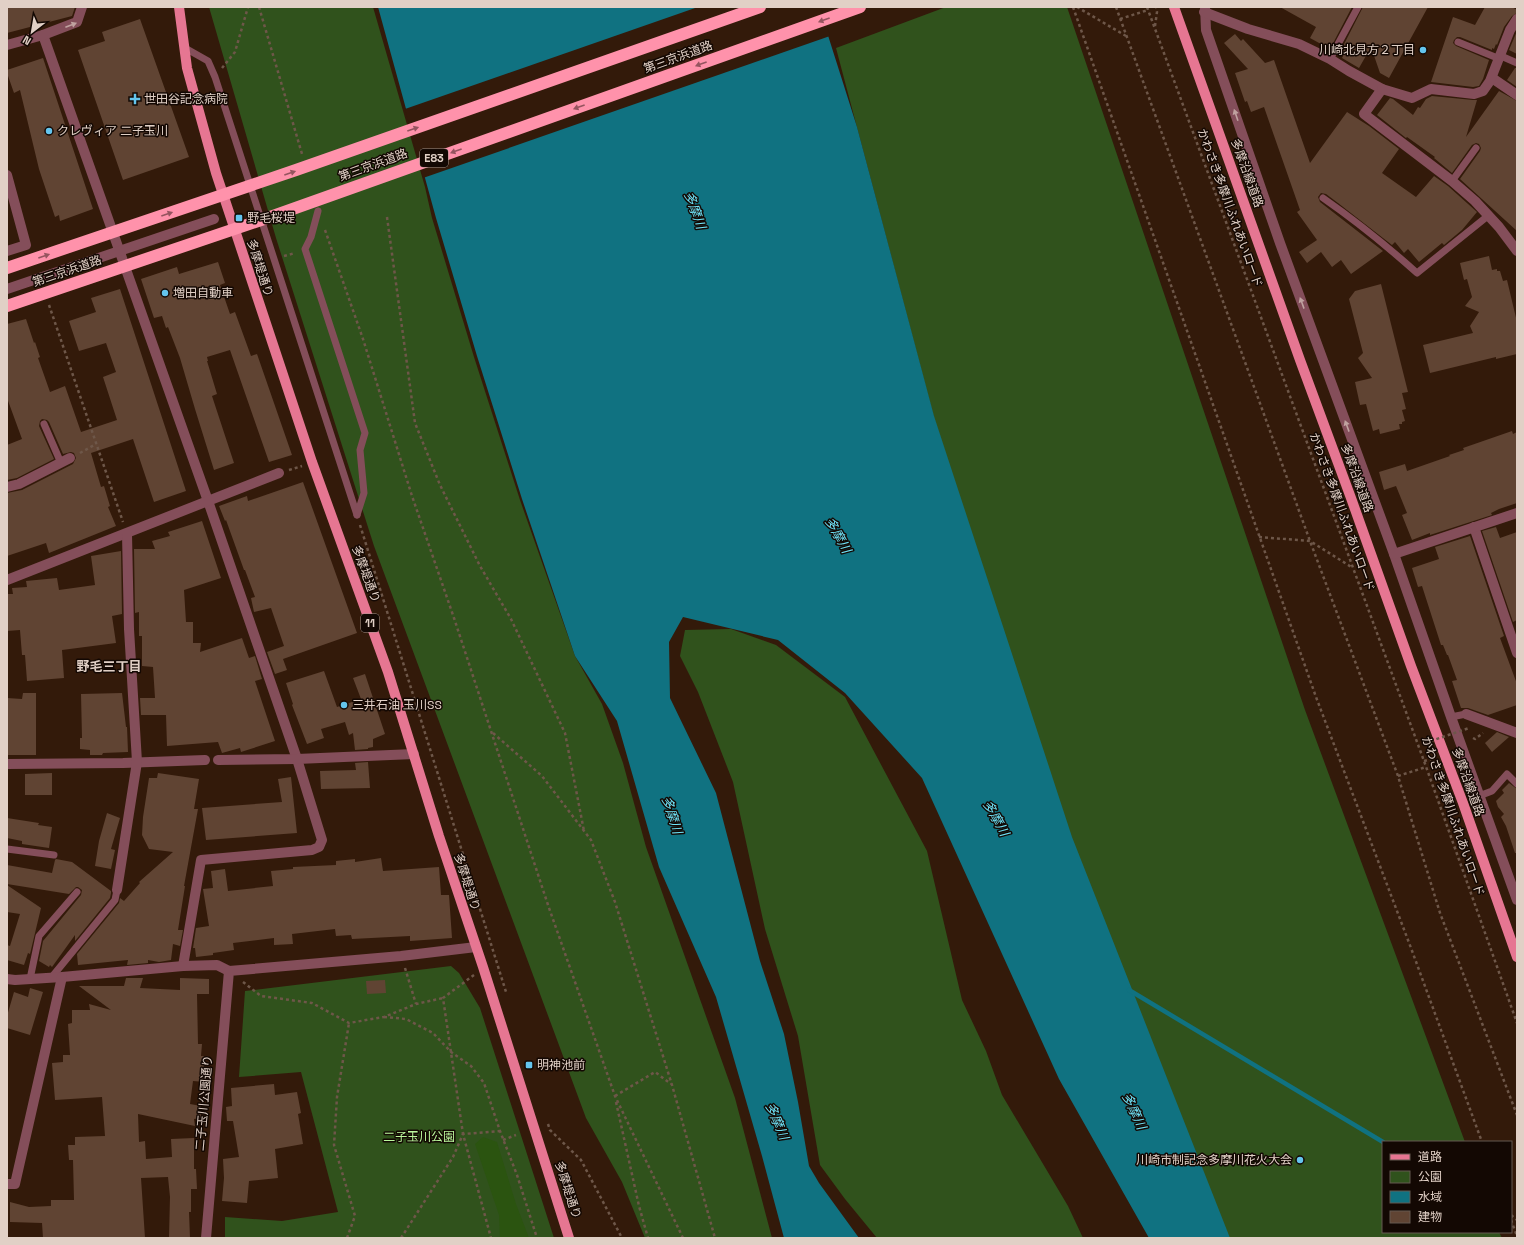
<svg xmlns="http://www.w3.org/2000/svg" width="1524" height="1245" font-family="'Space Grotesk','Noto Sans JP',sans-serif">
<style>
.green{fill:#30521c}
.forest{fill:#2b5410}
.water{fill:#107281}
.pier{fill:#331a0a}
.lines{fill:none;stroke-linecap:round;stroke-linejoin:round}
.stream{stroke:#107281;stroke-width:4.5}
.building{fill:#604433}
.path{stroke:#6e5749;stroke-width:2.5;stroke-dasharray:3 3;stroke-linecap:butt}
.service{stroke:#844e5a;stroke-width:7}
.minor{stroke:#844e5a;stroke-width:10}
.tertiary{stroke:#844e5a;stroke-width:10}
.primary{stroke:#e67692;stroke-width:10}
.path-bridge{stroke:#6e5749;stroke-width:2.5;stroke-dasharray:3 3;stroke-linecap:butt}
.motorway-bridge{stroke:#ff92ab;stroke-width:12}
.oneway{fill:#95545f}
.oneway2{fill:#c0a2a0}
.poi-dot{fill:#64c5ee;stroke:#130803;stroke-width:1.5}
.labels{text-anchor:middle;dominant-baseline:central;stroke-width:3;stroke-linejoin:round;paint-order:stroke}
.shield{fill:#130803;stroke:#a3948c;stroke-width:1}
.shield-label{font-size:11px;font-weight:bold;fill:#e1d0c6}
.poi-label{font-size:12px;fill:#e1d0c6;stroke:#130803;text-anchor:start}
.street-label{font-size:12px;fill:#e1d0c6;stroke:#130803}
.park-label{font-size:12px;fill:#bbf89c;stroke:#130803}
.water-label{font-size:13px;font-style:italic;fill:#6fe3f8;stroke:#130803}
.neighbourhood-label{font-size:13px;font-weight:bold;fill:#e1d0c6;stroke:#130803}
</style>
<rect width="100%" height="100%" fill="#331a0a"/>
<g class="green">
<path d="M209,7H373L425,187L432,218L474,357L520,500L575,656L602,704L623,763L646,847L735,1098L772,1238H645L622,1182L586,1118L374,546L276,238Z"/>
<path d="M946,7H1067L1305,710L1465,1142H1383V1232H1499L1502,1238H1229L1071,839L934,418L836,48Z"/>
<path d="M731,629L776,645L845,697L927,851L962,1000L986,1051L1002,1095L1068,1206L1083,1238H877L845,1199L820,1165L798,1036L765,929L733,782L698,692L680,656L685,630Z"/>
<path d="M451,966L459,973L480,1008L554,1238H225V1217L282,1221L338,1212L301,1072L239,1077L245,991Z"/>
</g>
<path class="forest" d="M483,1137L497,1142L516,1204L529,1238H500L499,1215L475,1144Z"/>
<path class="water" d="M378,7H819L857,127L934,416L1072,837L1230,1238H1149L1059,1079L922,778L845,693L778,640L683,617L669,642L670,698L716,793L760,961L784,1034L798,1102L809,1166L819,1183L859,1238H784L762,1156L716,997L659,867L617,721L575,656L522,499L477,356L436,218Z"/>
<path class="pier" d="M698,7H821L830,36L423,178L405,109Z"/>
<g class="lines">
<path class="stream" d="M1129,990L1383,1142"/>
</g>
<g class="building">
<path d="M7,7H75L72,16L7,33Z"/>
<path d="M1280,7H1352L1330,49L1310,38L1316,27Z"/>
<path d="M1363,7H1428L1389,78L1380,73L1371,47L1359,68L1342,58L1343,56L1339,54Z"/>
<path d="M1485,7H1512L1517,10V13L1512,16L1504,27L1497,45L1496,44L1494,49L1492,48V50L1460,37H1457L1454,40L1453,43L1456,46L1489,60L1483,79L1479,86L1473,87L1431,82L1453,17L1475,25Z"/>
<path d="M140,19L189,157L123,180L78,50L105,41L102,32Z"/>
<path d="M1517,31V54L1509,50Z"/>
<path d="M1235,34L1241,41L1243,39L1265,63L1274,60L1310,163L1347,112L1369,126L1399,149L1382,173L1416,197L1434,176L1448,186L1477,212L1462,230L1444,245L1442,243L1419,262L1408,249L1404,253L1395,242L1392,245L1338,203L1326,194L1321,193L1318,197L1320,202L1383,251L1351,274L1341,260L1332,267L1321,252L1307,263L1299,252L1317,240L1297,212L1300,210L1264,107L1251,112L1247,101L1245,102L1235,73L1248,69L1224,43Z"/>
<path d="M43,58L93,209L60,221L59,215L55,217L39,169L20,90L14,93L7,73V70Z"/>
<path d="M1515,68H1517V87L1507,80Z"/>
<path d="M1499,91L1517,101V231L1460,179L1480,151L1481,148L1479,144L1476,143L1472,145L1452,173L1434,158L1435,157L1407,137L1406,138L1377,115L1390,98L1393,99L1413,115L1418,107L1420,108L1426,99L1432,96L1473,100H1477L1466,137Z"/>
<path d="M1489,256L1492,270L1497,269V271H1500L1503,281L1507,280L1517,322V354L1496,359V357L1430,373L1423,345L1473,333L1470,326L1479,312L1465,306L1472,297L1467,279L1464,280L1460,263Z"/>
<path d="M218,262L225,283L220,285L230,314L235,312L251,356L257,354L292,455L269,462L230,350L207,357L208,361H207L217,394L212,396L234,463L214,470L195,409L180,358L168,327L166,328L162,316L154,318L141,279L177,267L179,274Z"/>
<path d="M1381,284L1408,392L1402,393L1406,409L1402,410L1405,421L1402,422V424H1399L1400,429L1380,434L1379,429L1373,431L1366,404L1360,405L1355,382L1372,378L1358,358L1363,353L1349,299L1355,291Z"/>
<path d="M120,289L186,491L154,502L133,439L91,453L101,487L104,486L110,506L108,507L116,526L49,553L46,543L7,556V493L22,490L73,464L76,458L74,453L71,452L63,454L49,422L47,420L42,419L40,421L39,426L54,459L17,478L7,480V445L22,439L7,398V324L26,319L34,343L35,342L40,357L38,358L50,392L65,386L81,432L117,420L103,377L116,372L106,343L79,351L69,321L96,312L91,298Z"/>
<path d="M1512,431L1513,434L1517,432V503L1499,509L1491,513L1492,515L1430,535V533L1412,540L1402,515L1407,513L1396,486L1384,490L1379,472L1405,464L1407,471L1450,456L1449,455L1464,450L1463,448Z"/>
<path d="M303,482L357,633L283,659L287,670L275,674L267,652L284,646L271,608L254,612L251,598L255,597L245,570H244L226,520L225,521L219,506L247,496L248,501Z"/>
<path d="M202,521L221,578L184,590L186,622H193V643H201L200,652L242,638L249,658L255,656L262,679L255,681L275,741L241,752L240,748L222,753L218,742L167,746L166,715H141L140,698H155L153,667L142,666V636H139V612L135,613L134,549H155L152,541L170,536L168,532Z"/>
<path d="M1496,527L1500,538L1517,532V620L1513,622L1482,531Z"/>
<path d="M1470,536L1504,636L1500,638L1517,684V705L1488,715L1468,708H1461L1452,681L1457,680L1448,655H1447L1443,645H1441L1422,586L1418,587L1412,568L1439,559L1435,547Z"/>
<path d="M121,551L122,614L112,616L116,643L62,650L64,678L27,681L25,655H22L20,630L7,631V594H13L12,588L27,587L26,581L57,578L59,590L95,585L91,556Z"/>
<path d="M324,671L337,707L361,699L353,678L365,674L385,734L373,739V747L368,748V749L355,750L353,733L349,735L345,722L321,729L324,738L307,744L292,705L293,704L286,683Z"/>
<path d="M23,693H36V755H7V698L22,699Z"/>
<path d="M122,693L126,727H127L128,752L103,753L102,755H90V750L80,749V738H82L81,694Z"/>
<path d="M1497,732L1509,737L1492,752L1485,743Z"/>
<path d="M368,762L370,788L321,789L320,771L356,770L355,763Z"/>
<path d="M52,773V795H25V774Z"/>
<path d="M158,773L199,779L194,809H198L184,886H185L178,930H183L180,946L173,944L171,960L159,962L148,960V963L127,965L128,960L78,965L77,954L119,903L120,898L124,901L140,883L139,882L173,852L149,849L142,835L143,817L149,778H157Z"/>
<path d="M291,777L297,833L206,840L202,808L282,802L278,779Z"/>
<path d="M1509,783L1517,789V853H1515L1506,826L1501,817L1504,814L1498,807L1496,801L1504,793L1502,790Z"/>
<path d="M107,813L120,818L111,849L115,850L111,869L95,866L99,841Z"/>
<path d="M7,818L39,823L38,825L52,827L49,848L22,844V841L7,838Z"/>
<path d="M381,858L383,871L439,867L441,895H449L452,938L410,941V936L352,939L351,935L336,936L335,929L292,934L293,944L274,945V938L233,943L234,950L213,953V955L196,957L195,948H193L196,928L209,926L203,889L213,888L211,871L225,869L228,891L273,886L271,871L293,869V867L336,865V861L355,859V862Z"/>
<path d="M56,859L72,862L111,891V893L110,898L75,941V935L52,967L50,965L49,967L39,961L43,941L81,895L82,890L78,887H76L69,894L7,884V865L52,873L55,860Z"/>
<path d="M7,885L41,908L30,954L28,953L24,965L7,960V945L10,946L20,914L7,912Z"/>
<path d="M126,978H143L140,988L180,990V978L209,979V994H197L198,1044H202L201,1056H204V1067H207L205,1082L193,1081L190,1104L201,1106V1118L194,1119L195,1126L138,1114L139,1142L145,1141L146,1159L172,1157L171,1139L194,1138V1169H196L197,1189H191V1212H189L190,1238H169L170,1197L168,1177L141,1178L145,1238H43L42,1223L10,1222V1202L29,1207L51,1206V1200H74L73,1160H69L68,1145H75V1137L105,1136L102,1097L55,1100L52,1063L63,1062V1055H70L68,1024L72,1023V1010H90L89,1004L111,1010L79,986H124Z"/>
<path d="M385,980L386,993L367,994L366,981Z"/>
<path d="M30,988L43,992L30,1035L7,1028V1016L14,992L28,997Z"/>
<path d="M274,1084L275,1095L297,1092L301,1113L298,1114L303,1144L275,1149L278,1178L249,1181L247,1203L222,1201L224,1178L223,1159L239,1157L233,1121H227L226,1107L232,1106L231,1088Z"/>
</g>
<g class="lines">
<g class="path">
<path d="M259,7L302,154"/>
<path d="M1073,7L1316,697L1411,948L1482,1142"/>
<path d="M1077,7L1126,36"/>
<path d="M1116,7L1310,541L1398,776L1440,913L1517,1115"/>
<path d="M1147,7L1424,761L1517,1023"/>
<path d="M1120,19L1148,10"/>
<path d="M1155,26L1157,12L1156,7"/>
<path d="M222,68L235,52L248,7"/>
<path d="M387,217L415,423L440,485L480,566L511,619L565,733L584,831"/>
<path d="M325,230L363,339L412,496L454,618L548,905L615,1096L683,1238"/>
<path d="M284,256L295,253"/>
<path d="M49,305L123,522"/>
<path d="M80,453L96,444"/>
<path d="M289,470L302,466"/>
<path d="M360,525L506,992"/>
<path d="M1259,537L1310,541L1353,568"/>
<path d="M493,733L542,776L591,840L615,902L672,1085L715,1238"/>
<path d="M1473,738L1475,739L1483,733"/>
<path d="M1424,761L1431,759L1430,757"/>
<path d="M1398,776L1426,767"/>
<path d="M405,968L416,1004"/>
<path d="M474,975L443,998L463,1134L491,1238"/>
<path d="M243,982L261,996L312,1003L349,1023L384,1017L416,1004L443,998"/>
<path d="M384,1017L406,1019L433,1033L451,1052L471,1066L484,1083L500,1131L517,1175L537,1238"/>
<path d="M615,1096L655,1072L671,1084"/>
<path d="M616,1102L639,1206L648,1238"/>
<path d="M548,1124L550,1130L581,1160L622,1238"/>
<path d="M503,1140L516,1135"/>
<path d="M1511,1215L1517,1220"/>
<path d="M1511,1220L1517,1236"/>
<path d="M347,1238L355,1216L334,1145L337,1097L349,1023"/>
<path d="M401,1238L453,1157L463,1134L500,1131"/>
</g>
<g class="service">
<path d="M1458,42L1500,59"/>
<path d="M185,48L208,61L215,77L357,515"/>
<path d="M1501,56L1517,63"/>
<path d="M1330,59L1358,7"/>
<path d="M1452,181L1476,148"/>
<path d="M1323,198C1356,221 1387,246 1417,273L1489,215"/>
<path d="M318,211L311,237L305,249L365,433L360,450L364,493L357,515"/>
<path d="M44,424L61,463"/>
<path d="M1451,717L1466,714"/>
<path d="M1479,796L1492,791L1507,774L1517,784"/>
<path d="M7,849L54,855"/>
<path d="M51,978L115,900L117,890"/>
<path d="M30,979L39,936L77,892"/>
</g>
<g class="minor">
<path d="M1205,7L1206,30L1280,243L1394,554L1451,717L1517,900"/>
<path d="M1204,12L1248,29L1299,44L1330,59L1349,71L1382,89L1364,114L1452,181L1475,201L1499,227L1517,251"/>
<path d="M43,35L208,501L297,759L322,840L319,847L312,850L201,860L183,966"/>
<path d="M7,45L43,35L77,22L82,7"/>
<path d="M1492,78L1517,95"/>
<path d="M1382,89L1412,98L1431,89L1474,94L1483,91L1490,81L1510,30L1517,19"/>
<path d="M7,175L26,245L7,251"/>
<path d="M7,289L214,219"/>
<path d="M7,487L19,484L70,458"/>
<path d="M1474,527L1517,653"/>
<path d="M1394,554L1517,513"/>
<path d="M7,580L279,473"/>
<path d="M1466,714L1517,733"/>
<path d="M218,760L297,759L414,754"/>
<path d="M7,764L123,763L205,760"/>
<path d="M117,890L137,762L129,629L127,534"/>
<path d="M7,979L15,980L62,977L183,966L217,965L229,971"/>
<path d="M7,1184H15L62,977"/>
</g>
<path class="tertiary" d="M206,1238L229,971L401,956L476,947"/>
<g class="primary">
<path d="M179,7L187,68L216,173L312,462L388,672L439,836L483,967L569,1238"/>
<path d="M1174,7L1300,360L1351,498L1411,666L1463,803L1517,957"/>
</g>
<path class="path-bridge" d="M1425,743L1469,728"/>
<g class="motorway-bridge">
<path d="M7,268L296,170L760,7"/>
<path d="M7,306L273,216L860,7"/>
</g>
</g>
<defs><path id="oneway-solid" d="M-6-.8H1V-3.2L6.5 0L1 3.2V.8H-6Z"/></defs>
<g class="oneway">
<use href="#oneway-solid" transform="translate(824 20) rotate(160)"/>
<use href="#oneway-solid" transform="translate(701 64) rotate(160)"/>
<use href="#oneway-solid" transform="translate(579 107) rotate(160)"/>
<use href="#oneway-solid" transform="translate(413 129) rotate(-19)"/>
<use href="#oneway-solid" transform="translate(456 151) rotate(160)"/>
<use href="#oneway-solid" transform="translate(290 173) rotate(-19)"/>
<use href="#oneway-solid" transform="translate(167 214) rotate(-19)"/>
<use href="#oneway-solid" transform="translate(44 256) rotate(-19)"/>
</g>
<g class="oneway2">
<use href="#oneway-solid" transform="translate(71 25) rotate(-21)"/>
<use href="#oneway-solid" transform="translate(1236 115) rotate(-109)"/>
<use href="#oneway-solid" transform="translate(1302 303) rotate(-110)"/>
<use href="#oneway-solid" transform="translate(1347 426) rotate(-110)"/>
</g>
<g class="poi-dot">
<circle cx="1423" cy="50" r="4"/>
<path d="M133 93h4v4h4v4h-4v4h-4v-4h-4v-4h4z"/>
<circle cx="49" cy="131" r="4"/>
<rect x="235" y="214" width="8" height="8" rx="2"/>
<circle cx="165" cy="293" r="4"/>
<circle cx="344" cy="705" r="4"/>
<rect x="525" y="1061" width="8" height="8" rx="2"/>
<circle cx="1300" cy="1160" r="4"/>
</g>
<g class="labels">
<g class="shield">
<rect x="420" y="149" width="28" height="18" rx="3"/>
<rect x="361" y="614" width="18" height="18" rx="3"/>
</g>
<g class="shield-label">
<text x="434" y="158">E83</text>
<text x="370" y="623">11</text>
</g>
<g class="poi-label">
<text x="1415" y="50" text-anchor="end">川崎北見方２丁目</text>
<text x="144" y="99">世田谷記念病院</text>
<text x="57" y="131">クレヴィア 二子玉川</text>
<text x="247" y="218">野毛桜堤</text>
<text x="173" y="293">増田自動車</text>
<text x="352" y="705">三井石油 玉川SS</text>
<text x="537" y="1065">明神池前</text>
<text x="1292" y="1160" text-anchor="end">川崎市制記念多摩川花火大会</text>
</g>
<g class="street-label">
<text transform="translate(678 57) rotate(-20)">第三京浜道路</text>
<text transform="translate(373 165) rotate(-20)">第三京浜道路</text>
<text transform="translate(1247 173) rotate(70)">多摩沿線道路</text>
<text transform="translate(1230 208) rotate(70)">かわさき多摩川ふれあいロード</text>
<text transform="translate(260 268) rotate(72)">多摩堤通り</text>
<text transform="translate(67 271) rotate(-19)">第三京浜道路</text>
<text transform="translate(1357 478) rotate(70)">多摩沿線道路</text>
<text transform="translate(1342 512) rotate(70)">かわさき多摩川ふれあいロード</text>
<text transform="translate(366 574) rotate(70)">多摩堤通り</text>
<text transform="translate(1468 782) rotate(70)">多摩沿線道路</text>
<text transform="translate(1453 816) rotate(71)">かわさき多摩川ふれあいロード</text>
<text transform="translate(467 882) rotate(72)">多摩堤通り</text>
<text transform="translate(204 1103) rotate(-85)">二子玉川公園通り</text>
<text transform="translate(568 1190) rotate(72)">多摩堤通り</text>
</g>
<g class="park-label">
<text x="419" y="1137">二子玉川公園</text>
</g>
<g class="water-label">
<text transform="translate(695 210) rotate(70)">多摩川</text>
<text transform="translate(838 535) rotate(61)">多摩川</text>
<text transform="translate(672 815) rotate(72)">多摩川</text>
<text transform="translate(996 818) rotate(61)">多摩川</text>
<text transform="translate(1134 1111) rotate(65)">多摩川</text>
<text transform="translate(777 1121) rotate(67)">多摩川</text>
</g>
<g class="neighbourhood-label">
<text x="109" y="666">野毛三丁目</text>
</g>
</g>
<rect width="1524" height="1245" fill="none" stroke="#e1d0c6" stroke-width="16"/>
<rect x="1382" y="1141" width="130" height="92" fill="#130803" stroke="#655851"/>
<rect x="1390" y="1154" width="20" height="6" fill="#e67692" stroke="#655851"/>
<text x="1418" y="1161" font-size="12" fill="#e1d0c6">道路</text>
<rect x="1390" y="1171" width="20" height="12" fill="#30521c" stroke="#655851"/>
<text x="1418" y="1181" font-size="12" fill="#e1d0c6">公園</text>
<rect x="1390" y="1191" width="20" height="12" fill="#107281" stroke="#655851"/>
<text x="1418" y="1201" font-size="12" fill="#e1d0c6">水域</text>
<rect x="1390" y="1211" width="20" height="12" fill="#604433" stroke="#655851"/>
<text x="1418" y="1221" font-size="12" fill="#e1d0c6">建物</text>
<g transform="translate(32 32) rotate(211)" stroke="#130803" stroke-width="3" paint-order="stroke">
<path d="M0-3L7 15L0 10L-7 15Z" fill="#e1d0c6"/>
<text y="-6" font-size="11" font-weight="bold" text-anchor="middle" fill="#e1d0c6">N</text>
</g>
</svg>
